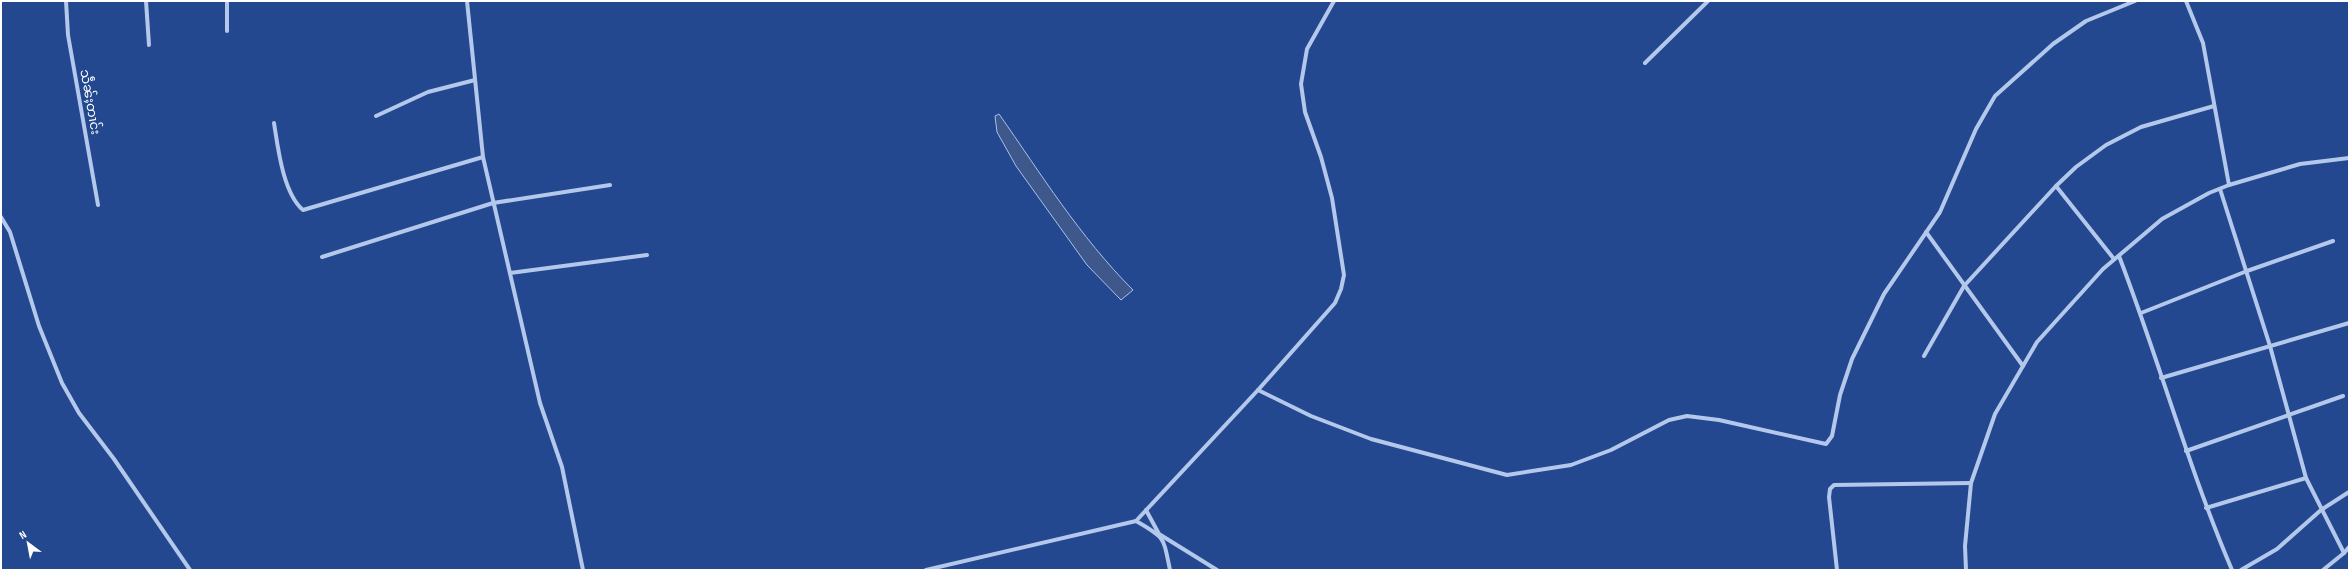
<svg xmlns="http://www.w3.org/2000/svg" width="2350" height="571" font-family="'Sofia Sans Condensed','Noto Sans Myanmar',sans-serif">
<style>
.water{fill:#3e588c;stroke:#a8c1ed}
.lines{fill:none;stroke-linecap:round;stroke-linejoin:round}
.street{stroke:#b4c8ec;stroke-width:4}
.labels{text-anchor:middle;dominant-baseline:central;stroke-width:3.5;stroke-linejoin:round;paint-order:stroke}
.street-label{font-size:13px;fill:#fff;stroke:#23488f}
</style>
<rect width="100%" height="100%" fill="#23488f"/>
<path class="water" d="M999,114C1041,174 1080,237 1133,290L1121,300L1087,265L1016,166L997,132L995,116Z"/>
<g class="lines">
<g class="street">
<path d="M66,1L68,35L98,205"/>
<path d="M146,1L149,45"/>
<path d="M227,1V31"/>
<path d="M467,1L483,157L540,403L562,467L583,570"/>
<path d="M2186,1L2203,43L2229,185"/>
<path d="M1645,63L1708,1"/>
<path d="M376,116L428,92L475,80"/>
<path d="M274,123C278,148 283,193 303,210L483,157"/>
<path d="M2056,186L2114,259"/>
<path d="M2220,189L2270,346L2306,478L2344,553"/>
<path d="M1,217L10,232L39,326L62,383L79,413L114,459L190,570"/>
<path d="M1926,232L2023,366"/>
<path d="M2119,256C2159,360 2188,467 2232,570"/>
<path d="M322,257L493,203L610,185"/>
<path d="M510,273L647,255"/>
<path d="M2141,313L2247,271L2333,241"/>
<path d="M1924,356L1964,286L2056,186L2076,167L2106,145L2141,127L2214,106"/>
<path d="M2161,378L2349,323"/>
<path d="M1258,390L1311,416L1371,439L1507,475L1571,465L1611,450L1669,420L1687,416L1719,420L1826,444L1832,436L1840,395L1852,359L1884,294L1940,212L1976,129L1995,96L2053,44L2086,21L2135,1"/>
<path d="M2186,451L2343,396"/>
<path d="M2206,508L2306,478"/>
<path d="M1146,510L1159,534L1217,570"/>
<path d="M1136,521C1166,538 1163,537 1170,570"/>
<path d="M926,570L1136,521L1258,390L1335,303L1341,289L1344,275L1332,198L1321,157L1305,112L1301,84L1307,49L1334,1"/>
<path d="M1837,570L1829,497L1830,489L1834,485L1971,483"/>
<path d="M1966,570L1965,546L1971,483L1995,414L2037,342L2103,269L2162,219L2209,193L2229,185L2300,164L2349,158"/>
<path d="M2241,570L2277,549L2321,510L2349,492"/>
<path d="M2323,570L2344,553L2349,547"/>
</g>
</g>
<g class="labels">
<g class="street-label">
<text transform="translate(90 102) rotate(80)">သဵၼ်ႈတၢင်း</text>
</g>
</g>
<rect width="2350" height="571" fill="none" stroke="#ffffff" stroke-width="4"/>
<g transform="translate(28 543) rotate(328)" stroke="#23488f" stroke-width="3" paint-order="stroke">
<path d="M0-3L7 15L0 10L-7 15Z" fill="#ffffff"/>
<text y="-6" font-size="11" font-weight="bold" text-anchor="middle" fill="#ffffff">N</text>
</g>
</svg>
